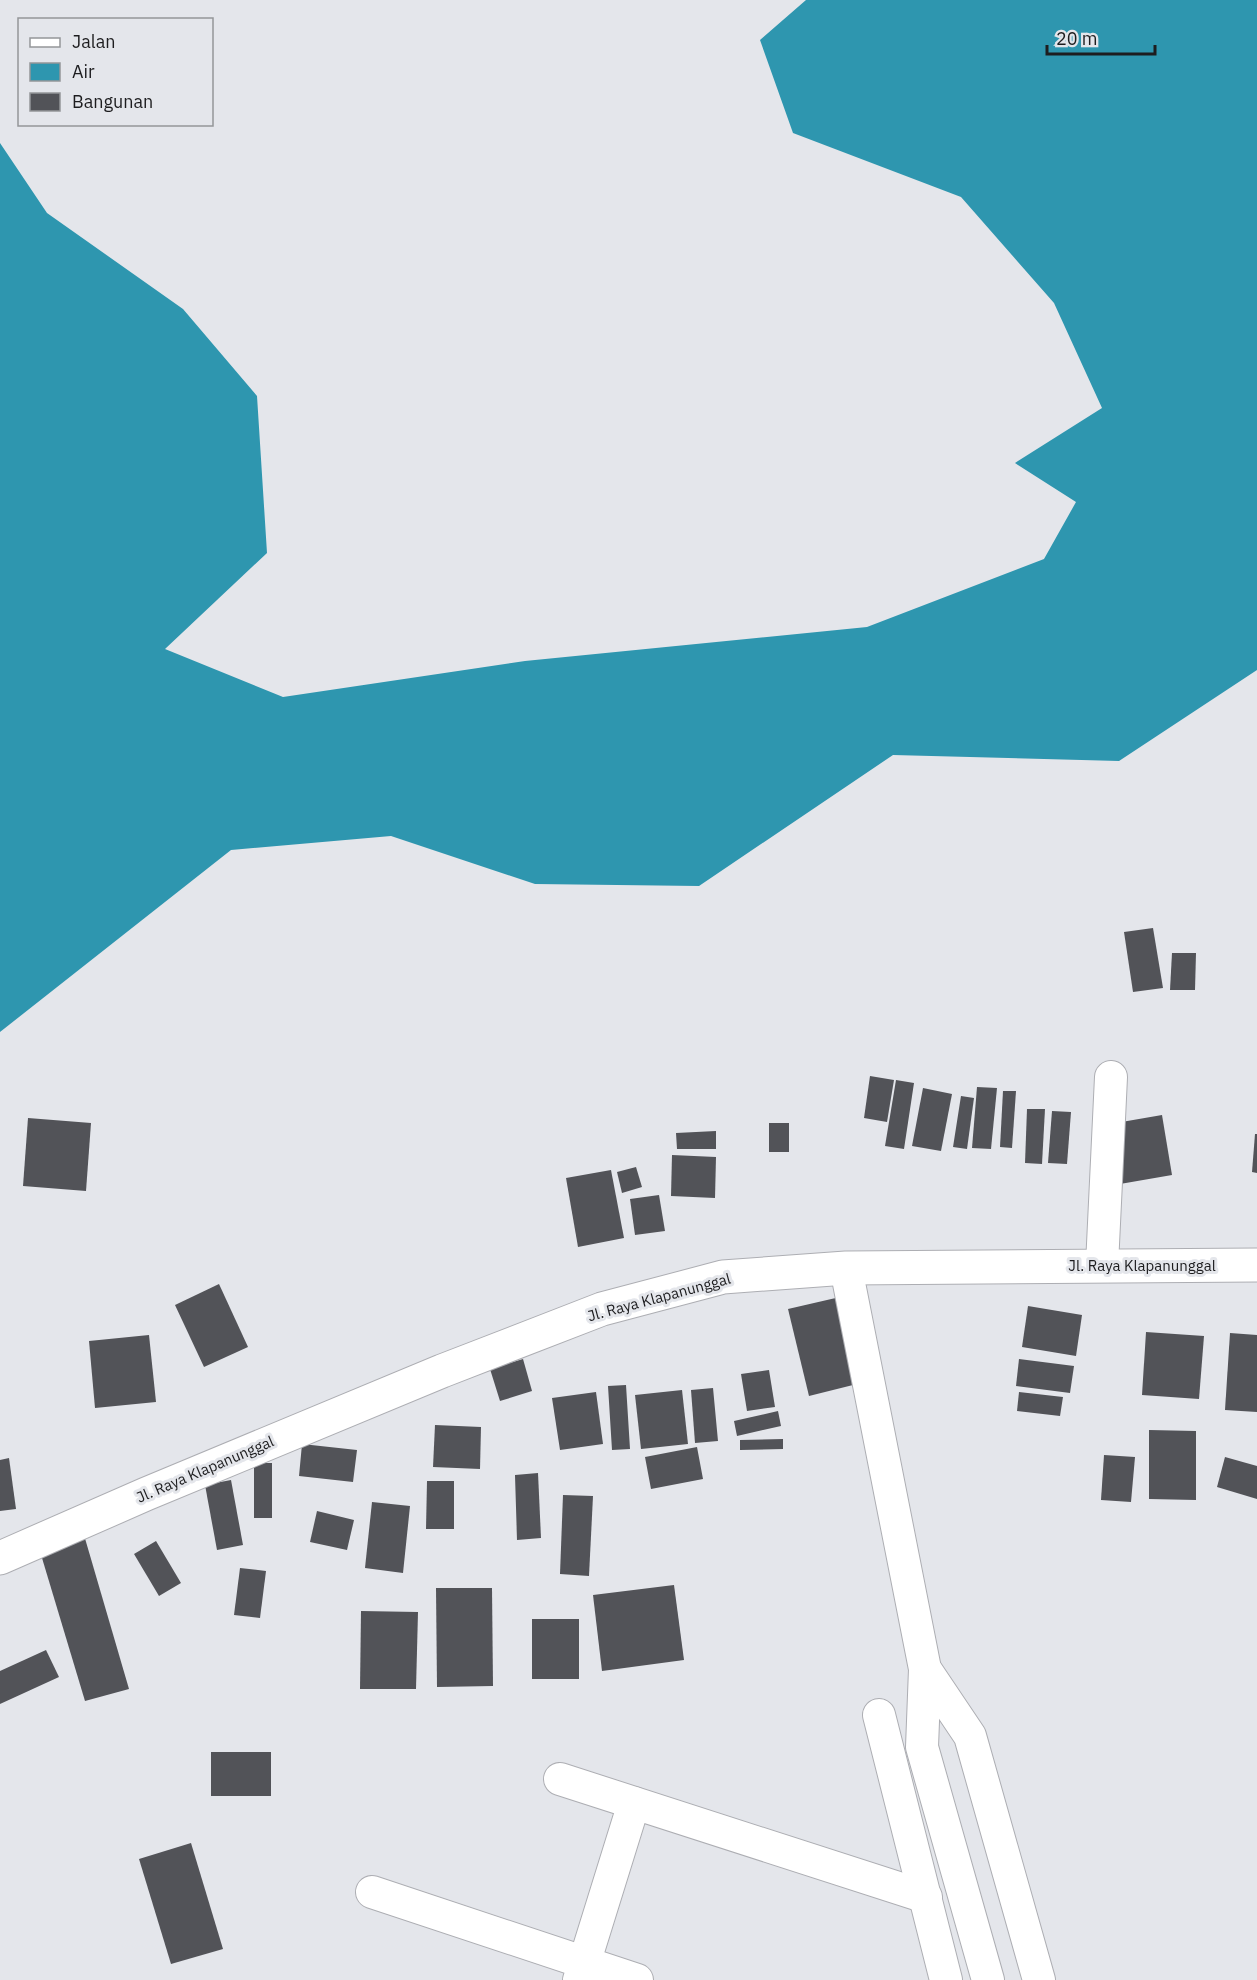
<svg xmlns="http://www.w3.org/2000/svg" width="1257" height="1980" font-family="'IBM Plex Sans',sans-serif">
<style>
.water{fill:#2e96af}
.building{fill:#525358}
.lines{fill:none;stroke-linecap:round;stroke-linejoin:round}
.street-casing{stroke:#adaeb3;stroke-width:34}
.secondary-casing{stroke:#adaeb3;stroke-width:35}
.street{stroke:#fff;stroke-width:32}
.secondary{stroke:#fff;stroke-width:33}
.labels{text-anchor:middle;dominant-baseline:central;stroke-width:6;stroke-linejoin:round;paint-order:stroke}
.street-label{font-size:15px;fill:#1d1d1f;stroke:#e4e6eb}
</style>
<rect width="100%" height="100%" fill="#e4e6eb"/>
<path class="water" d="M806,0H1257V670L1119,761L893,755L699,886L535,884L391,836L231,850L0,1032V143L47,213L183,309L257,396L267,553L165,649L283,697L525,661L867,627L1044,559L1076,502L1015,463L1102,408L1054,303L961,197L793,133L760,40Z"/>
<g class="building">
<path d="M1153,928L1163,988L1133,992L1124,932Z"/>
<path d="M1172,953H1196L1195,990H1170Z"/>
<path d="M870,1076L894,1080L887,1122L864,1118Z"/>
<path d="M896,1080L914,1083L904,1149L885,1146Z"/>
<path d="M977,1087L997,1088L991,1149L972,1148Z"/>
<path d="M923,1088L952,1094L941,1151L912,1146Z"/>
<path d="M1003,1091H1016L1012,1148L1000,1147Z"/>
<path d="M961,1096L974,1098L967,1149L953,1147Z"/>
<path d="M1027,1109H1045L1042,1164L1025,1163Z"/>
<path d="M1052,1111L1071,1112L1067,1164L1048,1163Z"/>
<path d="M1162,1115L1172,1175L1120,1184L1110,1124Z"/>
<path d="M28,1118L91,1123L86,1191L23,1186Z"/>
<rect x="769" y="1123" width="20" height="29"/>
<path d="M716,1131V1149H677L676,1133Z"/>
<path d="M1255,1134H1257V1173L1252,1172Z"/>
<path d="M672,1155L716,1157L715,1198L671,1196Z"/>
<path d="M636,1167L642,1187L622,1193L617,1172Z"/>
<path d="M611,1170L624,1238L578,1247L566,1178Z"/>
<path d="M659,1195L665,1231L635,1235L630,1199Z"/>
<path d="M219,1284L248,1347L204,1367L175,1305Z"/>
<path d="M840,1297L861,1383L809,1396L788,1309Z"/>
<path d="M1028,1306L1082,1315L1076,1356L1022,1347Z"/>
<path d="M1146,1332L1204,1336L1199,1399L1142,1395Z"/>
<path d="M1230,1333L1257,1335V1412L1225,1410Z"/>
<path d="M149,1335L156,1402L95,1408L89,1341Z"/>
<path d="M523,1359L532,1391L500,1401L490,1369Z"/>
<path d="M1019,1359L1074,1366L1070,1393L1016,1386Z"/>
<path d="M769,1370L775,1407L747,1411L741,1374Z"/>
<path d="M626,1385L630,1449L612,1450L608,1386Z"/>
<path d="M713,1388L718,1441L695,1443L691,1390Z"/>
<path d="M682,1390L688,1444L641,1449L635,1395Z"/>
<path d="M596,1392L603,1444L560,1450L552,1398Z"/>
<path d="M1019,1392L1063,1397L1060,1416L1017,1411Z"/>
<path d="M778,1411L781,1426L737,1436L734,1421Z"/>
<path d="M435,1425L481,1427L480,1469L433,1467Z"/>
<path d="M1149,1430L1196,1431V1500L1149,1499Z"/>
<path d="M783,1439V1449L740,1450V1440Z"/>
<path d="M302,1444L357,1450L353,1482L299,1476Z"/>
<path d="M697,1447L703,1479L651,1489L645,1457Z"/>
<path d="M1104,1455L1135,1457L1131,1502L1101,1500Z"/>
<path d="M1225,1457L1257,1466V1499L1217,1487Z"/>
<path d="M9,1458L16,1509L0,1511V1460Z"/>
<rect x="254" y="1463" width="18" height="55"/>
<path d="M538,1473L541,1538L517,1540L515,1475Z"/>
<path d="M231,1480L243,1545L217,1550L205,1485Z"/>
<path d="M427,1481H454V1529H426Z"/>
<path d="M563,1495L593,1496L589,1576L560,1574Z"/>
<path d="M372,1502L410,1506L403,1573L365,1568Z"/>
<path d="M317,1511L354,1520L347,1550L310,1542Z"/>
<path d="M84,1535L129,1689L85,1701L39,1548Z"/>
<path d="M156,1541L181,1583L159,1596L134,1554Z"/>
<path d="M240,1568L266,1571L260,1618L234,1615Z"/>
<path d="M674,1585L684,1660L602,1671L593,1595Z"/>
<path d="M436,1588H492L493,1686L437,1687Z"/>
<path d="M361,1611L418,1612L416,1689H360Z"/>
<rect x="532" y="1619" width="47" height="60"/>
<path d="M46,1650L59,1677L0,1704V1671Z"/>
<rect x="211" y="1752" width="60" height="44"/>
<path d="M191,1843L223,1949L171,1964L139,1859Z"/>
</g>
<g class="lines">
<defs>
<g id="street">
<path d="M1102,1265L1111,1077"/>
<path d="M846,1268L925,1669L922,1747L988,1980"/>
<path d="M925,1669L970,1736L1039,1980"/>
<path d="M879,1715L946,1980"/>
<path d="M560,1779L926,1897"/>
<path d="M372,1892L637,1980"/>
<path d="M579,1980L634,1803"/>
</g>
<path id="secondary" d="M0,1558L146,1494L442,1371L602,1309L723,1277L846,1268L1257,1265"/>
</defs>
<use href="#street" class="street-casing"/>
<use href="#secondary" class="secondary-casing"/>
<use href="#street" class="street"/>
<use href="#secondary" class="secondary"/>
</g>
<g class="labels">
<g class="street-label">
<text x="1142" y="1265">Jl. Raya Klapanunggal</text>
<text transform="translate(659 1297) rotate(-15)">Jl. Raya Klapanunggal</text>
<text transform="translate(205 1469) rotate(-23)">Jl. Raya Klapanunggal</text>
</g>
</g>
<rect x="18" y="18" width="195" height="108" fill="#e4e6eb" stroke="#949699" stroke-width="1.5"/>
<rect x="30" y="38" width="30" height="9" fill="#ffffff" stroke="#949699" stroke-width="1.5"/>
<text x="72" y="48" font-size="18" fill="#1d1d1f">Jalan</text>
<rect x="30" y="63" width="30" height="18" fill="#2e96af" stroke="#949699" stroke-width="1.5"/>
<text x="72" y="78" font-size="18" fill="#1d1d1f">Air</text>
<rect x="30" y="93" width="30" height="18" fill="#525358" stroke="#949699" stroke-width="1.5"/>
<text x="72" y="108" font-size="18" fill="#1d1d1f">Bangunan</text>
<path d="M1047 45v9h108v-9" fill="none" stroke="#1d1d1f" stroke-width="3"/>
<text x="1056" y="45" font-size="18" fill="#1d1d1f" stroke="#e4e6eb" stroke-width="4.5" paint-order="stroke">20 m</text>
</svg>
